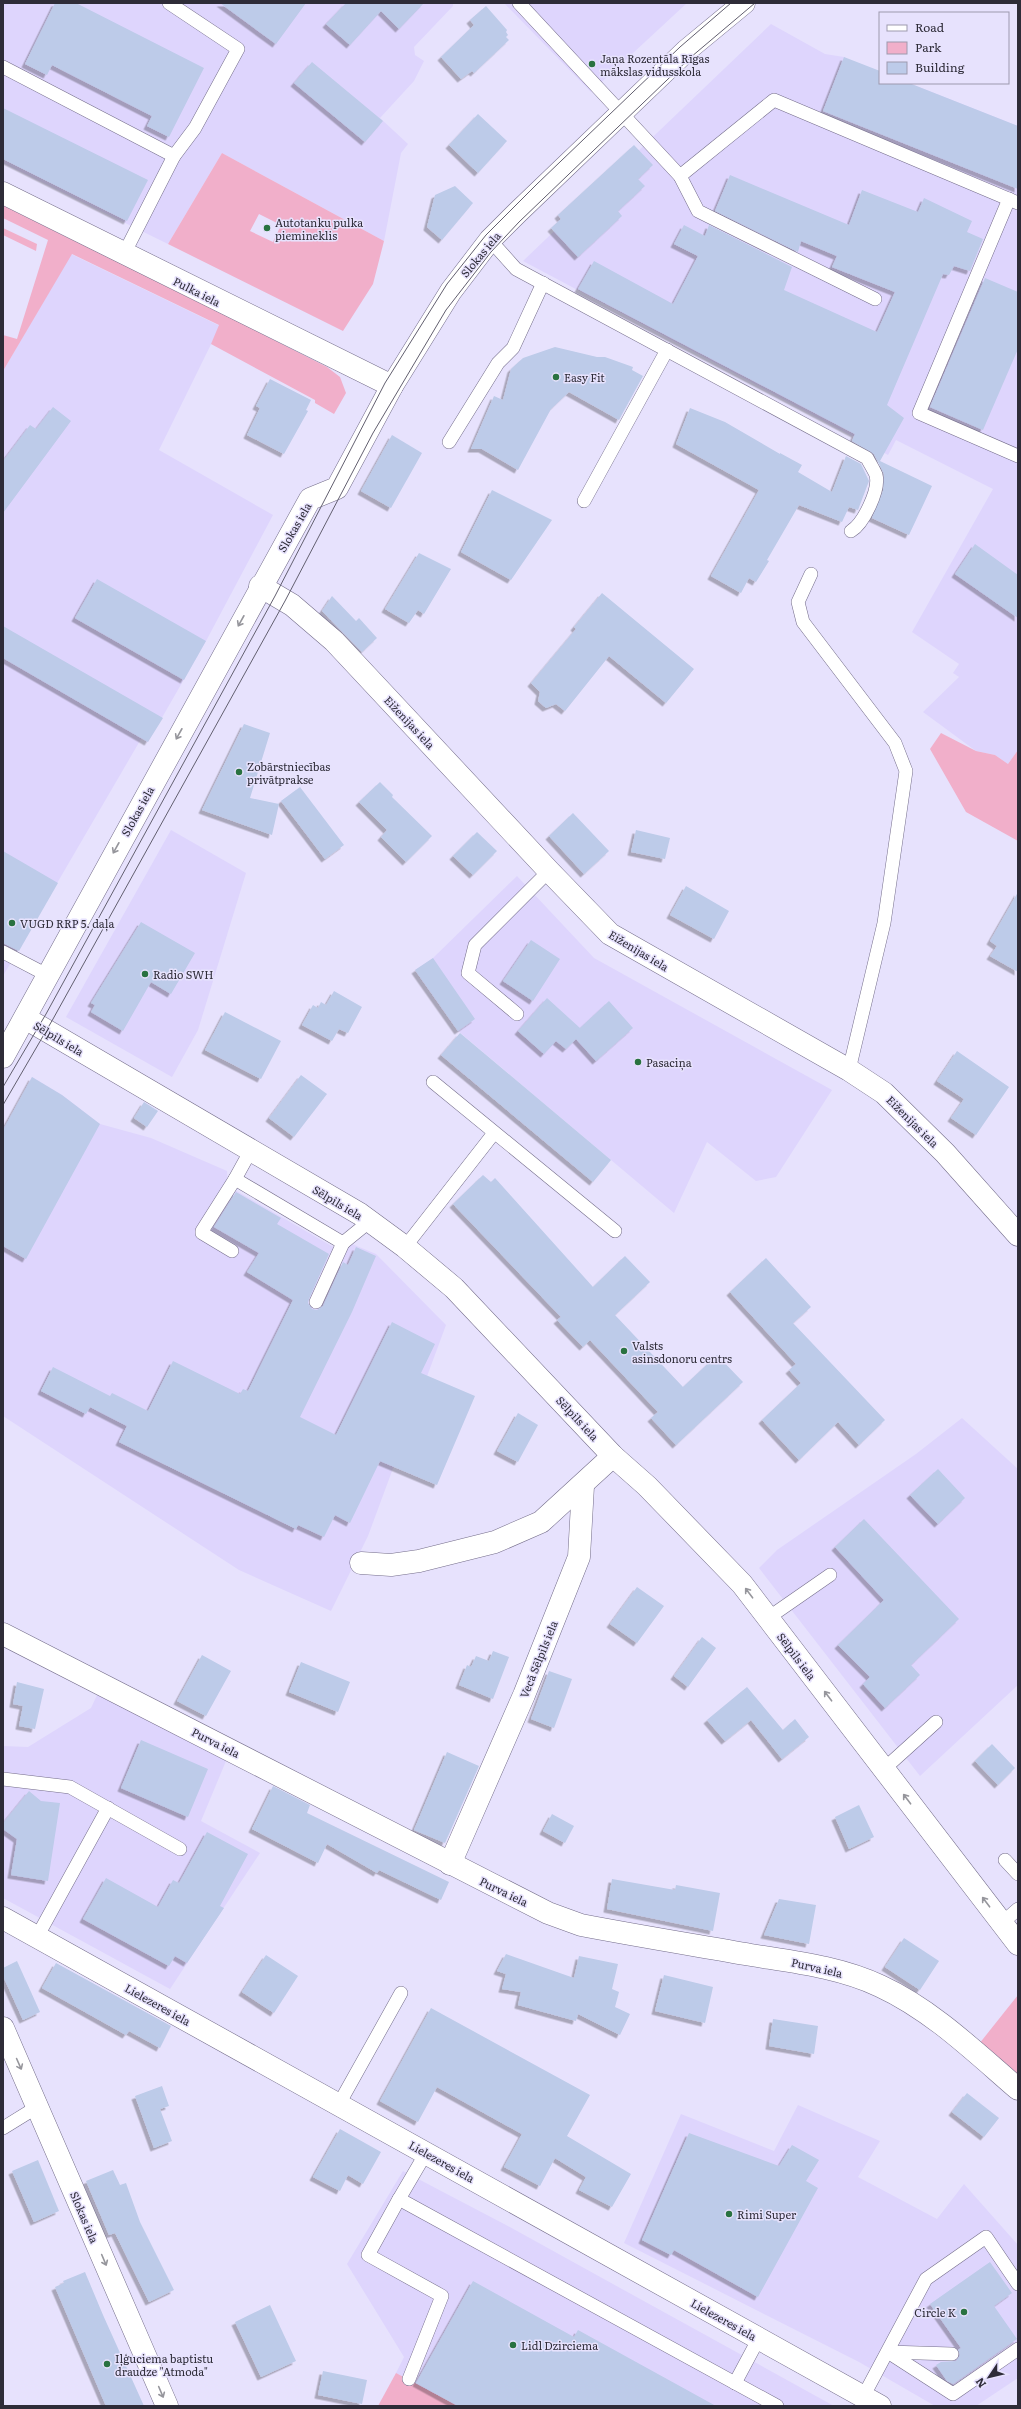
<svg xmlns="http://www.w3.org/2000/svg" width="1021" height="2409" font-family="Literata,serif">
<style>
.built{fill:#ded5fd}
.green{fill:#f1afca;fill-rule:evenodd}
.building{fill:#bdcbe9;filter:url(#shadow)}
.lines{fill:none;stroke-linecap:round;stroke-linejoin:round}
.lane-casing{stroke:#746d8a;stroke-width:14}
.street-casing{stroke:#746d8a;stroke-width:23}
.secondary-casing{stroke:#746d8a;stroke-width:23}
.lane{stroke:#fff;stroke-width:13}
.street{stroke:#fff;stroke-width:22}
.secondary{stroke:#fff;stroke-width:22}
.tram{stroke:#625f6f;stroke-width:1}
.oneway{stroke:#96969c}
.poi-dot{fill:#297240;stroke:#e7e2fd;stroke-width:1.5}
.labels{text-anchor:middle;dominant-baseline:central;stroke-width:3;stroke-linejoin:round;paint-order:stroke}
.poi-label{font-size:11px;fill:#2e2c38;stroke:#e7e2fd;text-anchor:start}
.street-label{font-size:11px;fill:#2e2c38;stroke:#e7e2fd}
</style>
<defs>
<filter id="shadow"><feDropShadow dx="-3.5" dy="3.5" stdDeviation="0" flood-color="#0004"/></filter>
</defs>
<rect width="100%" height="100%" fill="#e7e2fd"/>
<g class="built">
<path d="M3,3H453V6L414,47L415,55L424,61L414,81L380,118L408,144L401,153L384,241L222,153L168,244L3,163Z"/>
<path d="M504,3H687L591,92Z"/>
<path d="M771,24L825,54L844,57L880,83H909L1018,126V750L1008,764L995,755L976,751L923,712L959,677L953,673L959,664L912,632L993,489L896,440L888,455L523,261Z"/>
<path d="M71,254L220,326L159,450L273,515L206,641L148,742L141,739L3,976V371Z"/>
<path d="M171,830L246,873L198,1030L172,1077L66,1017Z"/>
<path d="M517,876L594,958L832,1090L776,1177L756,1181L707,1142L674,1213L458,1031L415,970L433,958Z"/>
<path d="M32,1077L62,1095L100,1124L151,1138L227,1171L228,1186L335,1248L352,1244L376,1254L446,1325L368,1536L331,1611L239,1570L3,1416V1130Z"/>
<path d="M962,1418L1018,1469V1685L920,1776L759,1568L777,1550L916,1454Z"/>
<path d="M98,1693L226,1761L201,1821L260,1853L170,1989L3,1898V1746L28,1747L91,1708Z"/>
<path d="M798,2105L880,2141L858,2177L937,2219L964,2184L1018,2245V2378L976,2406H935L859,2362L624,2243L681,2114L774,2151Z"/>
<path d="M403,2171L506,2225L834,2406H458L396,2373L404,2357L347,2264Z"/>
</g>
<g class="green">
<path d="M222,153L384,241L373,284L343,331L168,244ZM259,214L281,225L273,242L250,231Z"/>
<path d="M3,202L327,367L340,377L346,393L334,414L315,403V400L211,344L219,325L72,254L3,371V335L17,339L48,240L3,218Z"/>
<path d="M3,228L37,244L36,251L3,235Z"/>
<path d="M941,733L976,751L995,755L1008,764L1018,750V841L966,812L930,749Z"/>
<path d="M1018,1995V2078L979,2044Z"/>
<path d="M396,2373L458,2406H378Z"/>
</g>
<g class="building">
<path d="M55,3H76L204,68L169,137L147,126L152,116L52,65L47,75L25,64Z"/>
<path d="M220,3H306L276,44Z"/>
<path d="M346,3H424L399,29L381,11L350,45L326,24Z"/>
<path d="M486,6L507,30L506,32L508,35L506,37L509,40L474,73L472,71L461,79L441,57L474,25L470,20Z"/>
<path d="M844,57L880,71V83H909L1018,126V189L823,111Z"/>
<path d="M312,62L383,121L365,142L294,83Z"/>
<path d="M3,108L148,180L127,221L3,159Z"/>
<path d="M478,114L507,141L478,173L449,145Z"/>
<path d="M634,145L653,165L638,179L645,186L618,211L622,216L578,257L551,228L561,219L558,215Z"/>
<path d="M730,175L849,225L862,190L918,212L924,198L972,221L967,232L983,239L970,271L954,266L949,275L943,274L887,405L904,418L880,461L932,486L909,535L872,518L883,491L884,474L874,454L852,441L855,434L578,289L594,261L673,304L698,256L674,244L684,225L705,236L709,225L792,267L784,290L877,332L895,292L832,267L837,256L801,241L798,252L715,211Z"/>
<path d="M455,186L473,203L442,240L427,227L435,195Z"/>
<path d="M985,278L1018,292V349L983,430L930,407Z"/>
<path d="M555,347L597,357H605L633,367L632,370L643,376L619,420L569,392L551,409L518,470L482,449H471L494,396L503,400L511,369L523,358Z"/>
<path d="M270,379L311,400L306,410L308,411L284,454L247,435L260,408L256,406Z"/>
<path d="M53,407L71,421L3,513V461L30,425L36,429Z"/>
<path d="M690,408L725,422L780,454V453L802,465L798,472L832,492L846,456L861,464L869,481L858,510L849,507L842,522L799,505L767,560L769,561L756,582L749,578L741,593L711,576L759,490L676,444Z"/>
<path d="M392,435L422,453L391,508L361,491Z"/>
<path d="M492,490L552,520L511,580L461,552Z"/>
<path d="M975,544L1018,575V618L955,574Z"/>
<path d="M419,553L451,569L424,614L418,610L409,623L385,609Z"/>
<path d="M97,579L206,641L184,680L75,618Z"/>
<path d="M602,593L694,669L666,703L609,656L565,711L556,704L546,708L538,701L540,692L531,683L576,629L574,627Z"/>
<path d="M332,596L356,621L359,618L377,638L362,652L322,611Z"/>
<path d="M3,626L163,718L148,742L3,658Z"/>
<path d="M244,724L270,733L250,798L279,804L272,835L202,810Z"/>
<path d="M380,782L393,795L392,797L432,836L406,862L381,837L387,830L359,802Z"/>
<path d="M300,787L344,845L325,859L281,801Z"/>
<path d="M573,813L609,851L584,874L549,836Z"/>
<path d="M636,830L670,838L665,859L631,852Z"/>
<path d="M477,832L497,851L473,875L453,856Z"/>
<path d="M3,851L58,883L19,951L3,943Z"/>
<path d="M686,886L729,911L714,939L670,915Z"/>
<path d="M1018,892V972L990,956L997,946L990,941Z"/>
<path d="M141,922L195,953L171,994L151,982L123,1031L91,1012L95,1005L91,1003Z"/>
<path d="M531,940L560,959L533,1001L503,981Z"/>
<path d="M433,958L475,1019L458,1031L415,970Z"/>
<path d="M334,991L362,1007L348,1033L339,1029L332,1041L302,1025L313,1005L318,1008L321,1002L326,1005Z"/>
<path d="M547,998L580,1028L609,1001L633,1028L596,1061L576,1039L566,1049L556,1041L544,1054L518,1031Z"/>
<path d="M225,1012L281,1041L261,1079L205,1050Z"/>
<path d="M460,1033L611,1160L593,1182L441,1055Z"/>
<path d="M957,1051L1009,1087L976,1135L951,1118L964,1099L937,1081Z"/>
<path d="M301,1075L327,1094L294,1137L269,1118Z"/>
<path d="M32,1077L62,1095L100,1124L26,1259L3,1246V1130Z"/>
<path d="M144,1102L158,1111L147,1127L134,1118Z"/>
<path d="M483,1175L491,1182L495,1178L593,1287L625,1256L650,1282L615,1315L683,1387L717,1355L743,1382L676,1445L651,1418L658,1412L590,1340L583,1347L557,1320L561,1317L453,1204Z"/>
<path d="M236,1192L281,1218L277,1224L329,1254L309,1299L308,1303L312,1309L317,1310L323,1306L343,1262L348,1265L356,1247L376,1256L352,1312L300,1417L336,1435L392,1322L435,1344L421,1373L475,1396L437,1485L380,1461L350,1523L335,1515L324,1537L298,1525L296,1529L119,1442L127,1426L90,1407L86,1414L41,1391L53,1367L110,1396L112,1393L148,1411L173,1361L240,1394L243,1389L248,1391L293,1300L247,1272L259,1253L214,1227Z"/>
<path d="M766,1258L811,1307L793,1323L885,1420L859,1445L838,1422L799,1460L762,1420L801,1383L789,1370L796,1364L730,1292Z"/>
<path d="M518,1413L538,1425L518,1462L497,1451Z"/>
<path d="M938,1469L965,1498L938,1524L910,1495Z"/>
<path d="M864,1519L959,1619L911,1665L920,1675L885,1708L863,1684L870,1677L838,1645L884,1600L835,1547Z"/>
<path d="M637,1587L664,1606L637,1643L610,1624Z"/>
<path d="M702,1637L716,1648L688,1687L674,1676Z"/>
<path d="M493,1651L509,1657L493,1699L459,1685L467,1665L471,1667L476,1656L489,1661Z"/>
<path d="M202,1655L231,1671L206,1716L177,1701Z"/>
<path d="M301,1662L350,1682L338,1712L289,1692Z"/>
<path d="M549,1671L572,1679L554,1728L531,1719Z"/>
<path d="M17,1682L44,1689L35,1729L19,1726L23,1706L13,1704Z"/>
<path d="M747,1687L783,1730L795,1719L809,1737L782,1759L751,1720L725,1741L707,1720Z"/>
<path d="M141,1740L208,1769L188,1817L121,1788Z"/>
<path d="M992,1744L1015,1768L998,1785L975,1761Z"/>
<path d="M447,1752L479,1766L445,1843L414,1830Z"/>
<path d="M273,1786L310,1805L307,1813L449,1882L441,1900L379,1870L377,1873L327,1844L318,1863L252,1829Z"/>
<path d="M29,1791L41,1801L60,1803L48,1881L11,1875L17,1839L3,1829V1823Z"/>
<path d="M859,1805L874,1837L849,1849L835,1817Z"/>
<path d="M552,1814L574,1826L565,1843L543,1831Z"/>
<path d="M207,1832L248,1854L220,1906L224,1908L187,1963L175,1956L169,1966L83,1919L106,1878L158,1907L173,1880L179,1883Z"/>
<path d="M612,1879L675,1890L676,1885L720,1893L713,1931L607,1909Z"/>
<path d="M779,1899L816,1905L809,1944L764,1935Z"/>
<path d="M904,1938L939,1961L920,1990L885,1967Z"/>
<path d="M506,1954L574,1978L579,1956L618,1964L612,1989L619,1992L615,2007L630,2014L620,2035L578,2014L576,2021L518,2005L521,1992L502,1989L506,1974L497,1971Z"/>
<path d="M266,1955L298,1976L274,2013L242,1992Z"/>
<path d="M17,1961L40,2012L23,2020L3,1976V1968Z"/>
<path d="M56,1963L171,2026L160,2048L129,2031L126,2035L42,1988Z"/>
<path d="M664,1975L713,1987L705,2023L655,2011Z"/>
<path d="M431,2008L590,2095L567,2136L631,2174L612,2207L579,2190L586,2177L555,2158L540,2186L504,2167L522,2134L437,2087L418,2122L380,2101Z"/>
<path d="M773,2019L818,2026L814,2054L769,2046Z"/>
<path d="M162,2086L169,2106L160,2109L172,2141L154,2148L135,2096Z"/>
<path d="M967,2093L999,2118L984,2137L952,2112Z"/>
<path d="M340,2129L381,2152L363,2184L348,2175L340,2191L313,2177Z"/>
<path d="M689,2133L779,2166L792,2145L819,2160L806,2181L818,2188L758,2297L674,2250L671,2255L642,2240Z"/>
<path d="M38,2160L59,2211L34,2222L12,2171Z"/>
<path d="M113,2170L120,2185L126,2183L140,2222L174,2290L149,2302L115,2233L109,2235L86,2181Z"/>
<path d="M990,2262L1012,2293L994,2306L1017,2339L953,2384L947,2381L936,2365L941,2362L956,2361L960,2355L958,2350L961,2348L930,2304Z"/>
<path d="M85,2272L103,2315L144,2406H106L55,2287L64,2283L63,2281Z"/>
<path d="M473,2281L574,2337L578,2330L716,2406H458L416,2383Z"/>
<path d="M270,2305L296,2361L261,2377L235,2322Z"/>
<path d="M323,2371L367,2380L362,2404L318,2395Z"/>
</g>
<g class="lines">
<defs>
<g id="lane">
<path d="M519,3L680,176L698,211L875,299"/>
<path d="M3,67L174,156"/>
<path d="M680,176L774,100L1018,203"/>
<path d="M1009,199L919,413L1018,456"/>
<path d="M490,240L516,269L867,458C870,464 874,470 876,475C880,490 863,524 851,531"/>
<path d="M124,254L174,156L195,128L238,49L169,3"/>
<path d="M449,442L498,363L513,348L543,283"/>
<path d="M584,501L667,350"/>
<path d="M811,574L798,602L803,622L895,743L906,771L884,923L849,1070"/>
<path d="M3,952L47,975"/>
<path d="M517,1014L468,973L475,945L549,871"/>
<path d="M433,1082L615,1231"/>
<path d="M251,1150L235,1179L343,1243L370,1221"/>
<path d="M405,1247L494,1133"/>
<path d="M232,1251L202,1233V1231L235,1179"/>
<path d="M316,1302L343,1243"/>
<path d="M768,1618L830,1575"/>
<path d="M884,1769L936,1722"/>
<path d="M3,1779L70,1787L180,1849"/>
<path d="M1005,1860L1018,1874"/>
<path d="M1002,1923L1018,1909"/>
<path d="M37,1937L108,1808"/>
<path d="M339,2104L401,1993"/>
<path d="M3,2128L37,2107"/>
<path d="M426,2153L399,2199L777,2406"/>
<path d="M399,2199L368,2255L442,2296L409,2379"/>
<path d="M888,2352L953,2394L1018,2349"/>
<path d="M888,2352L952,2354"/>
<path d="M735,2383L759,2338"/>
<path d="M863,2397L926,2279L986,2237L1018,2284"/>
</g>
<g id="street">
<path d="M3,193L392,386"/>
<path d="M260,586L292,605L334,641L549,871L610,934L849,1070L884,1093L945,1153L1018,1235"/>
<path d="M25,1018L360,1214L405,1247L454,1288L613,1456L647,1486L742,1584L1018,1944"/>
<path d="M361,1563L391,1565L419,1561L495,1542L541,1522L613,1456"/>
<path d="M3,1634L548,1913L581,1925C638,1936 694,1945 751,1955C794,1962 840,1967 880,1986C932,2010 975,2052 1018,2089"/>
<path d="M450,1864L524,1695L579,1557L583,1486"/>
<path d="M3,1918L880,2406"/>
</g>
<g id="secondary">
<path d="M3,1057L310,499L337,488L392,386L451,291L490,240L517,213L687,50L744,3"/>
<path d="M3,2028L167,2406"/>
</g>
</defs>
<use href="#lane" class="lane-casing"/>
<use href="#street" class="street-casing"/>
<use href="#secondary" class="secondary-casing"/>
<use href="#lane" class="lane"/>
<use href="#street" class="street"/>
<use href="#secondary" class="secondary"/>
<g class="tram">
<path d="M3,1087L46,1014L275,596L385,383L447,284L486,235L537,184L680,47L731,3"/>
<path d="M3,1105L53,1019L285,601L373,433L446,310L491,252L519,222L691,57L755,3"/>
</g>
</g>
<defs><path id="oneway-shaft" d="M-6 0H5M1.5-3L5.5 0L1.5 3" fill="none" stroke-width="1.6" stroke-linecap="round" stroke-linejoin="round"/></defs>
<g class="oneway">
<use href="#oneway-shaft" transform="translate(241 621) rotate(119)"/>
<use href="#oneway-shaft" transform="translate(179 734) rotate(119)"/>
<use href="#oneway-shaft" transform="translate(116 848) rotate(119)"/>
<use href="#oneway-shaft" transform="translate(749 1593) rotate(-127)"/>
<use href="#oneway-shaft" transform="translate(828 1696) rotate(-127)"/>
<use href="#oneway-shaft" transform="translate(907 1799) rotate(-127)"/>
<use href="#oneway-shaft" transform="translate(986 1902) rotate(-127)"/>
<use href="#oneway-shaft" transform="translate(19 2064) rotate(66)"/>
<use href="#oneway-shaft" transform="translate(104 2260) rotate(67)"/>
<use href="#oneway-shaft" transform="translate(161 2392) rotate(67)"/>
</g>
<g class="poi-dot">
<circle cx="592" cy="64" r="4"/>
<circle cx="267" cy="228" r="4"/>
<circle cx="556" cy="377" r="4"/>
<circle cx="239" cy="772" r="4"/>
<circle cx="12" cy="923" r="4"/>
<circle cx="145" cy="974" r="4"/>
<circle cx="638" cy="1062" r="4"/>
<circle cx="624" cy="1351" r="4"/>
<circle cx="729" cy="2214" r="4"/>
<circle cx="964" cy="2312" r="4"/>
<circle cx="513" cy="2345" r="4"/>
<circle cx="107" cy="2364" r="4"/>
</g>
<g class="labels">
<g class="poi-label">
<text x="600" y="58">Jaņa Rozentāla Rīgas<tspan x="600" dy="13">mākslas vidusskola</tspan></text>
<text x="275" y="222">Autotanku pulka<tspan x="275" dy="13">piemineklis</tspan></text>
<text x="564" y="377">Easy Fit</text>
<text x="247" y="766">Zobārstniecības<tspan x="247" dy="13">privātprakse</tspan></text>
<text x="20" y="923">VUGD RRP 5. daļa</text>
<text x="153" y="974">Radio SWH</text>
<text x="646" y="1062">Pasaciņa</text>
<text x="632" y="1345">Valsts<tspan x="632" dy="13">asinsdonoru centrs</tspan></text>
<text x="737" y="2214">Rimi Super</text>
<text x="956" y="2312" text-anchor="end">Circle K</text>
<text x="521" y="2345">Lidl Dzirciema</text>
<text x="115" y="2358">Iļģuciema baptistu<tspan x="115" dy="13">draudze "Atmoda"</tspan></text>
</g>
<g class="street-label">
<text transform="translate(480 254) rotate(-50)">Slokas iela</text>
<text transform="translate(197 291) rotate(27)">Pulka iela</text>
<text transform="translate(294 527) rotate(-60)">Slokas iela</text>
<text transform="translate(410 722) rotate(47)">Eiženijas iela</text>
<text transform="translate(137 811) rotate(-61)">Slokas iela</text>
<text transform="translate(639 950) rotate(31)">Eiženijas iela</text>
<text transform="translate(59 1038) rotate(31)">Sēlpils iela</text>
<text transform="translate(913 1121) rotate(45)">Eiženijas iela</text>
<text transform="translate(338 1202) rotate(31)">Sēlpils iela</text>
<text transform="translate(578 1418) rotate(47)">Sēlpils iela</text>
<text transform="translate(797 1656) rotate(53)">Sēlpils iela</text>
<text transform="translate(538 1659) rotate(-68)">Vecā Sēlpils iela</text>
<text transform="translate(216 1742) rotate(27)">Purva iela</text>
<text transform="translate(504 1891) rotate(26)">Purva iela</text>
<text transform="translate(817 1967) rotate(13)">Purva iela</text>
<text transform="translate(158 2004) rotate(29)">Lielezeres iela</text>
<text transform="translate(442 2161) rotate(29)">Lielezeres iela</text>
<text transform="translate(85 2217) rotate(67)">Slokas iela</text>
<text transform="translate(724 2319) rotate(29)">Lielezeres iela</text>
</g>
</g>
<rect width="1021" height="2409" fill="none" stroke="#2e2c38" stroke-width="8"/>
<rect x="879" y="12" width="130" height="72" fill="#e7e2fd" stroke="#9d99ae"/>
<rect x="887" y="25" width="20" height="6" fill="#ffffff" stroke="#9d99ae"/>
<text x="915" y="32" font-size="12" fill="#2e2c38">Road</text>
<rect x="887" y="42" width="20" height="12" fill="#f1afca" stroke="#9d99ae"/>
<text x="915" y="52" font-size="12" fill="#2e2c38">Park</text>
<rect x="887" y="62" width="20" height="12" fill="#bdcbe9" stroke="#9d99ae"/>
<text x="915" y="72" font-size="12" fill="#2e2c38">Building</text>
<g transform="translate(989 2377) rotate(235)" stroke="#e7e2fd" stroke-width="3" paint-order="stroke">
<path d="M0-3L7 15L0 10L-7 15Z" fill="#2e2c38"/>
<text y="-6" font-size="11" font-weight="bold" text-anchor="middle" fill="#2e2c38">N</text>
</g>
</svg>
